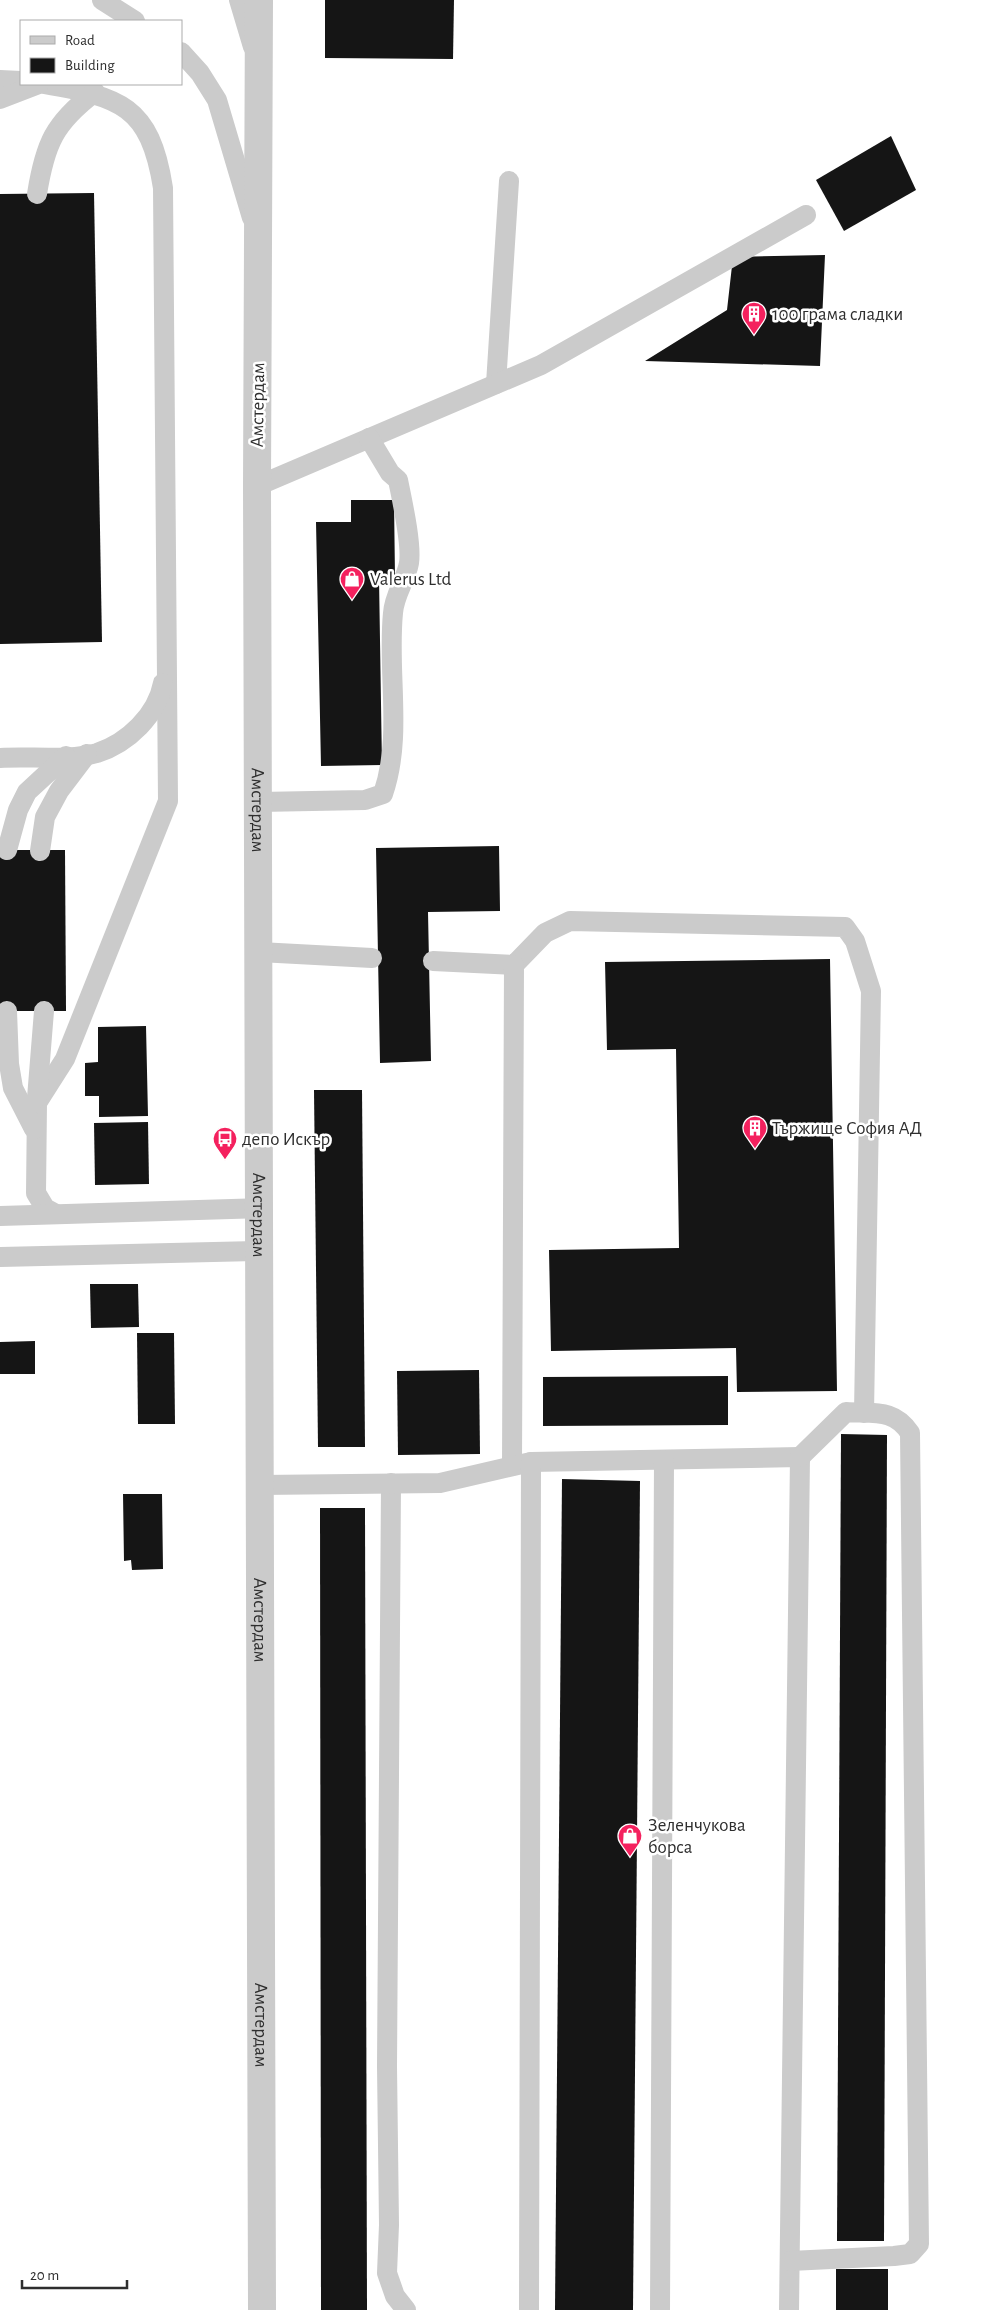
<svg xmlns="http://www.w3.org/2000/svg" width="993" height="2310" font-family="'Alegreya Sans',sans-serif">
<style>
.building{fill:#151515}
.lines{fill:none;stroke-linecap:round;stroke-linejoin:round}
.service{stroke:#cbcbcb;stroke-width:20}
.tertiary{stroke:#cbcbcb;stroke-width:28}
.labels{text-anchor:middle;dominant-baseline:central;stroke-width:5;stroke-linejoin:round;paint-order:stroke}
.poi-label{font-size:19px;fill:#2e2e2e;stroke:#fff;text-anchor:start}
.street-label{font-size:19px;fill:#2e2e2e;stroke:#fff}
</style>
<rect width="100%" height="100%" fill="#fff"/>
<g class="building">
<path d="M325,0H454L453,59L325,58Z"/>
<path d="M891,136L916,190L844,231L816,180Z"/>
<path d="M94,193L102,642L0,644V194Z"/>
<path d="M825,255L820,366L645,361L727,310L733,257Z"/>
<path d="M351,500H394L395,577L379,578L382,765L321,766L316,522H351Z"/>
<path d="M499,846L500,911L428,912L431,1061L380,1063L376,848Z"/>
<path d="M0,850H65L66,1011H0Z"/>
<path d="M830,959L837,1391L737,1392L736,1348L551,1351L549,1250L679,1248L676,1049L607,1050L605,962Z"/>
<path d="M146,1026L148,1116L99,1117V1096H85V1063L98,1062V1027Z"/>
<path d="M314,1090H362L365,1447H318Z"/>
<path d="M148,1122L149,1184L95,1185L94,1123Z"/>
<path d="M90,1284H138L139,1327L91,1328Z"/>
<path d="M137,1333H174L175,1424H138Z"/>
<path d="M35,1341V1374H0V1342Z"/>
<path d="M479,1370L480,1454L398,1455L397,1371Z"/>
<path d="M728,1376V1425L543,1426V1377Z"/>
<path d="M841,1434L887,1435L884,2241H837Z"/>
<path d="M562,1479L640,1481L633,2310H555Z"/>
<path d="M123,1494H162L163,1569L132,1570L131,1560L124,1561Z"/>
<path d="M320,1508H365L367,2310H321Z"/>
<rect x="836" y="2269" width="52" height="41"/>
</g>
<g class="lines">
<g class="service">
<path d="M102,0L135,21"/>
<path d="M239,0L253,47"/>
<path d="M181,52L200,73L217,100L252,218"/>
<path d="M0,80L21,81"/>
<path d="M44,84C120,97 150,105 163,188L168,801L65,1059L37,1103L36,1193L45,1208L56,1214"/>
<path d="M0,99L39,84"/>
<path d="M37,194C45,144 54,123 95,92"/>
<path d="M496,384L509,181"/>
<path d="M257,486L541,365L806,215"/>
<path d="M0,758C30,756 69,761 97,753C128,743 157,715 163,683"/>
<path d="M259,802L365,800L383,794C403,736 387,673 393,613C394,595 406,580 409,563C412,544 402,500 398,480L390,473L369,438"/>
<path d="M7,850L18,810L27,792L66,756"/>
<path d="M40,851L45,817L59,791L87,754"/>
<path d="M259,952L372,958"/>
<path d="M433,961L514,965L545,933L570,921L845,927L855,941L871,991L864,1413"/>
<path d="M7,1011L9,1064L13,1088L34,1129"/>
<path d="M37,1098L44,1011"/>
<path d="M0,1216L261,1208"/>
<path d="M0,1257L261,1251"/>
<path d="M512,1466L514,965"/>
<path d="M391,1483L387,2066L389,2225L387,2273L395,2296L406,2310"/>
<path d="M261,1485L440,1483L531,1462L800,1457L789,2310"/>
<path d="M790,2261L894,2256L910,2254L919,2244L910,1433C894,1408 873,1414 846,1412L800,1457"/>
<path d="M529,2310L531,1462"/>
<path d="M660,2310L664,1460"/>
</g>
<path class="tertiary" id="s1" d="M259,0L257,486L262,2310"/>
</g>
<defs>
<symbol id="building-pin" viewBox="-11 -11 22 30"><path d="M0 17L-7.5 6A9.5 9.5 0 1 1 7.5 6Z" fill="#f4215e" stroke="#fff"/><path d="M-4-6H4V6H1V3H-1V6H-4ZM-2.5-4.3h1.7v1.8h-1.7ZM.8-4.3h1.7v1.8H.8ZM-2.5-1h1.7V.8h-1.7ZM.8-1h1.7V.8H.8Z" fill="#fff"/></symbol>
<symbol id="shop-pin" viewBox="-11 -11 22 30"><path d="M0 17L-7.5 6A9.5 9.5 0 1 1 7.5 6Z" fill="#f4215e" stroke="#fff"/><path d="M-5-2.5h2.3a2.7 3.5 0 0 1 5.4 0H5L5.5 6h-11ZM-1.5-2.5h3a1.5 2.3 0 0 0-3 0Z" fill="#fff"/></symbol>
<symbol id="bus-pin" viewBox="-11 -11 22 30"><path d="M0 17L-7.5 6A9.5 9.5 0 1 1 7.5 6Z" fill="#f4215e" stroke="#fff"/><path d="M-5-6H5V4H4V6H2V4H-2V6H-4V4H-5ZM-3.5-4V0h7V-4ZM-3.5 1.2v1.5H-2V1.2ZM2 1.2v1.5H3.5V1.2Z" fill="#fff"/></symbol>
</defs>
<g fill-rule="evenodd">
<use href="#building-pin" x="740" y="300" width="28" height="38"/>
<use href="#shop-pin" x="338" y="565" width="28" height="38"/>
<use href="#building-pin" x="741" y="1114" width="28" height="38"/>
<use href="#bus-pin" x="211" y="1125" width="28" height="38"/>
<use href="#shop-pin" x="616" y="1822" width="28" height="38"/>
</g>
<g class="labels">
<g class="poi-label">
<text x="772" y="314">100 грама сладки</text>
<text x="370" y="579">Valerus Ltd</text>
<text x="772" y="1128">Тържище София АД</text>
<text x="242" y="1139">депо Искър</text>
<text x="648" y="1825">Зеленчукова<tspan x="648" dy="22">борса</tspan></text>
</g>
<g class="street-label">
<text transform="translate(258 405) rotate(-89)">Амстердам</text>
<text stroke="none"><textPath href="#s1" startOffset="810">Амстердам</textPath></text>
<text stroke="none"><textPath href="#s1" startOffset="1215">Амстердам</textPath></text>
<text stroke="none"><textPath href="#s1" startOffset="1620">Амстердам</textPath></text>
<text stroke="none"><textPath href="#s1" startOffset="2025">Амстердам</textPath></text>
</g>
</g>
<rect x="20" y="20" width="162" height="65" fill="#ffffff" stroke="#ababab"/>
<rect x="30" y="36" width="25" height="8" fill="#cbcbcb" stroke="#ababab"/>
<text x="65" y="45" font-size="15" fill="#2e2e2e">Road</text>
<rect x="30" y="58" width="25" height="15" fill="#151515" stroke="#ababab"/>
<text x="65" y="70" font-size="15" fill="#2e2e2e">Building</text>
<path d="M22 2280v8h105v-8" fill="none" stroke="#2e2e2e" stroke-width="2.5"/>
<text x="30" y="2280" font-size="15" fill="#2e2e2e" stroke="#ffffff" stroke-width="4" paint-order="stroke">20 m</text>
</svg>
